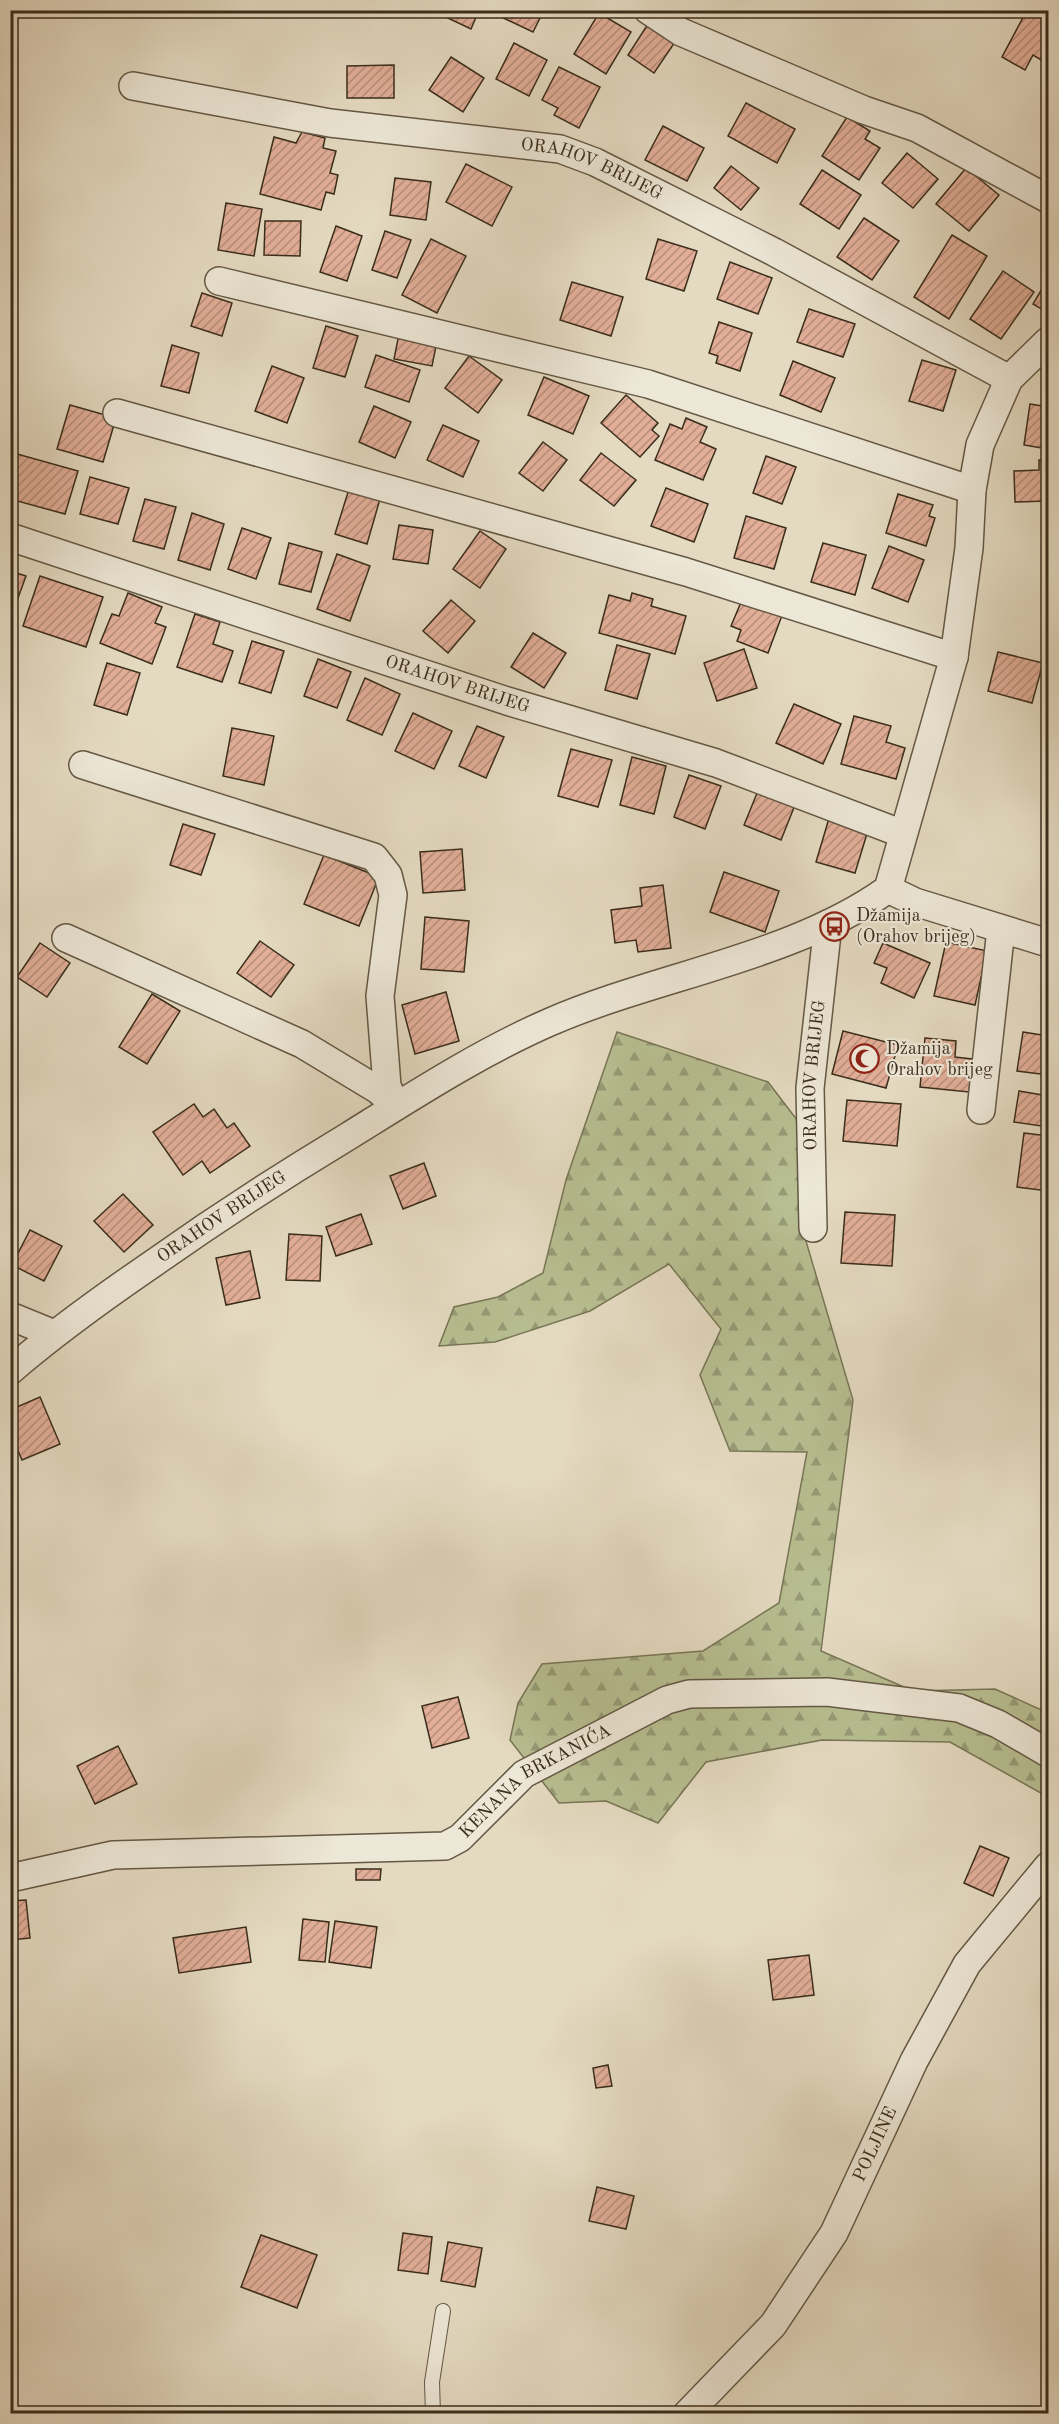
<svg xmlns="http://www.w3.org/2000/svg" width="1059" height="2424" font-family="'Old Standard TT',serif">
<style>
.forest{fill:url(#forest-firs);stroke:#787656;stroke-width:1.5}
.building{fill:url(#building-hatch);stroke:#3a2d1b;stroke-width:1.5}
.lines{fill:none;stroke-linecap:round;stroke-linejoin:round}
.service-casing{stroke:#645844;stroke-width:16}
.minor-casing{stroke:#645844;stroke-width:30}
.service{stroke:#ede7d7;stroke-width:14}
.minor{stroke:#ede7d7;stroke-width:27}
.labels{text-anchor:middle;dominant-baseline:central;stroke-width:4.5;stroke-linejoin:round;paint-order:stroke}
.street-label{font-size:18px;fill:#3a2d1b;stroke:#ede7d7}
.poi-label{font-size:18px;fill:#3a2d1b;stroke:#ede7d7;text-anchor:start}
</style>
<defs>
<pattern id="forest-firs" width="22" height="20" patternUnits="userSpaceOnUse" patternTransform="scale(1.5)"><rect width="22" height="20" fill="#b7be91"/><path d="M5 1l3.5 6h-7zM16 11l3.5 6h-7z" fill="#969b76"/></pattern>
<pattern id="building-hatch" width="6" height="6" patternUnits="userSpaceOnUse" patternTransform="scale(1.5)"><rect width="6" height="6" fill="#e2ae98"/><path d="M-1 1l2-2M0 6l6-6M5 7l2-2" fill="none" stroke="#b88e7b"/></pattern>
</defs>
<rect width="100%" height="100%" fill="#e4dac1"/>
<filter id="stains"><feTurbulence type="fractalNoise" baseFrequency=".00333" numOctaves="4"/><feColorMatrix values="0 0 0 0 .2 0 0 0 0 .09 0 0 0 0 .02 0 0 0 .5 -.17"/></filter>
<radialGradient id="worn" r=".72"><stop offset=".6" stop-color="#630" stop-opacity="0"/><stop offset="1" stop-color="#630" stop-opacity=".3"/></radialGradient>
<path class="forest" d="M617,1032L768,1082L807,1133L800,1221L853,1400L821,1651L913,1691L995,1689L1048,1713V1797L950,1742L822,1740L706,1762L658,1823L606,1801L559,1803L510,1740L518,1703L542,1664L703,1651L779,1603L807,1452L730,1451L700,1375L721,1329L669,1264L590,1311L495,1342L439,1346L454,1307L498,1297L543,1273L566,1180Z"/>
<g class="building">
<path d="M431,10H479L471,29Z"/>
<path d="M499,10H544L533,32L497,15Z"/>
<path d="M1027,10H1048V64L1033,55L1025,70L1002,57Z"/>
<path d="M599,13L631,32L606,74L574,54Z"/>
<path d="M648,24L675,42L654,73L628,55Z"/>
<path d="M514,43L547,60L529,96L496,79Z"/>
<path d="M451,57L484,78L463,112L429,90Z"/>
<path d="M394,65V98H347V66Z"/>
<path d="M559,67L600,87L579,128L554,115L558,108L542,100Z"/>
<path d="M746,103L795,129L777,163L728,136Z"/>
<path d="M847,117L870,131L865,139L880,148L859,180L822,156Z"/>
<path d="M663,126L704,148L687,181L645,160Z"/>
<path d="M302,132L325,138L323,148L336,151L330,173L338,175L334,194L326,192L321,210L260,194L274,137L296,143Z"/>
<path d="M907,153L938,179L913,208L882,183Z"/>
<path d="M466,164L512,187L492,226L446,202Z"/>
<path d="M731,166L759,188L741,210L714,188Z"/>
<path d="M966,168L999,195L969,231L936,204Z"/>
<path d="M822,170L861,195L839,229L800,204Z"/>
<path d="M395,178L431,182L426,220L390,215Z"/>
<path d="M226,203L262,209L254,256L218,250Z"/>
<path d="M864,218L899,241L872,280L837,257Z"/>
<path d="M265,221H301L300,256L264,255Z"/>
<path d="M336,226L362,236L347,281L320,272Z"/>
<path d="M385,231L411,240L397,278L372,270Z"/>
<path d="M952,235L987,256L949,319L914,297Z"/>
<path d="M431,239L466,256L437,313L402,295Z"/>
<path d="M658,239L697,251L684,291L646,279Z"/>
<path d="M730,262L772,278L758,314L717,299Z"/>
<path d="M1003,271L1034,292L1001,339L970,319Z"/>
<path d="M572,282L623,297L611,336L560,320Z"/>
<path d="M1043,287L1048,290V313L1033,304Z"/>
<path d="M202,293L232,303L222,336L191,326Z"/>
<path d="M809,309L855,324L843,357L797,342Z"/>
<path d="M719,322L752,333L740,371L716,363L718,356L709,353Z"/>
<path d="M326,326L358,336L345,377L313,368Z"/>
<path d="M399,334L437,341L432,366L394,359Z"/>
<path d="M172,345L199,353L189,393L161,386Z"/>
<path d="M376,355L420,370L409,402L365,387Z"/>
<path d="M469,356L502,380L478,413L445,388Z"/>
<path d="M922,360L956,370L943,411L909,401Z"/>
<path d="M793,361L835,378L821,412L780,395Z"/>
<path d="M272,366L304,378L287,423L255,411Z"/>
<path d="M544,377L589,396L573,434L528,415Z"/>
<path d="M626,395L658,423L652,430L659,436L640,457L601,423Z"/>
<path d="M1030,404L1048,407V449L1024,445Z"/>
<path d="M70,405L116,418L103,462L57,449Z"/>
<path d="M374,406L411,422L395,458L359,442Z"/>
<path d="M686,418L707,427L700,442L716,449L703,480L655,460L670,424L682,429Z"/>
<path d="M443,425L479,441L463,477L427,460Z"/>
<path d="M543,442L567,460L543,491L519,473Z"/>
<path d="M10,452L78,471L65,514L10,499Z"/>
<path d="M601,453L636,480L614,506L580,480Z"/>
<path d="M766,456L796,467L782,504L753,493Z"/>
<path d="M1039,460H1048V501L1015,502L1014,471L1039,470Z"/>
<path d="M90,477L129,488L118,524L80,514Z"/>
<path d="M666,488L708,504L694,542L651,526Z"/>
<path d="M349,489L380,499L367,544L335,534Z"/>
<path d="M898,494L933,505L929,516L935,518L926,546L886,533Z"/>
<path d="M145,499L176,507L164,549L133,541Z"/>
<path d="M192,513L224,524L210,570L178,560Z"/>
<path d="M746,516L786,528L774,569L734,558Z"/>
<path d="M399,525L433,530L428,564L393,559Z"/>
<path d="M242,528L271,538L256,579L228,569Z"/>
<path d="M480,531L506,549L480,588L453,569Z"/>
<path d="M289,543L322,552L311,592L279,584Z"/>
<path d="M823,543L866,555L855,595L811,582Z"/>
<path d="M889,546L924,560L908,602L872,588Z"/>
<path d="M337,554L370,566L350,621L317,609Z"/>
<path d="M10,571L26,576L10,620Z"/>
<path d="M40,576L103,597L86,647L23,626Z"/>
<path d="M128,593L162,607L155,623L166,627L152,664L100,643L112,614L119,616Z"/>
<path d="M632,593L653,599L651,606L686,616L675,654L599,633L609,595L630,601Z"/>
<path d="M744,595L784,610L768,653L737,641L741,630L731,626Z"/>
<path d="M451,600L475,621L448,653L423,631Z"/>
<path d="M195,614L220,622L213,644L233,651L222,682L177,667Z"/>
<path d="M533,633L566,653L544,688L511,667Z"/>
<path d="M252,641L284,651L271,693L239,683Z"/>
<path d="M617,645L650,654L637,699L605,690Z"/>
<path d="M744,649L757,688L717,701L704,663Z"/>
<path d="M998,652L1043,663L1032,703L988,691Z"/>
<path d="M318,659L351,672L337,708L304,696Z"/>
<path d="M107,663L140,673L127,715L94,705Z"/>
<path d="M365,678L400,694L382,735L347,720Z"/>
<path d="M794,704L841,724L823,764L776,743Z"/>
<path d="M413,713L452,731L434,769L395,751Z"/>
<path d="M854,716L891,726L886,742L905,748L896,779L841,764Z"/>
<path d="M477,726L504,737L486,778L459,766Z"/>
<path d="M232,728L274,736L264,785L223,776Z"/>
<path d="M571,749L612,760L598,807L558,796Z"/>
<path d="M632,757L666,766L654,814L620,805Z"/>
<path d="M689,775L721,786L705,829L674,817Z"/>
<path d="M760,786L797,800L781,840L744,825Z"/>
<path d="M830,815L869,827L855,873L816,862Z"/>
<path d="M183,824L215,834L201,875L170,865Z"/>
<path d="M462,849L465,890L423,893L420,852Z"/>
<path d="M324,855L379,877L359,926L304,904Z"/>
<path d="M724,872L779,891L765,932L710,912Z"/>
<path d="M663,885L671,948L638,952L636,940L615,943L611,910L642,906L640,888Z"/>
<path d="M425,917L469,921L464,972L421,969Z"/>
<path d="M260,941L294,965L271,997L237,973Z"/>
<path d="M946,942L987,951L975,1005L934,996Z"/>
<path d="M40,943L70,963L47,997L17,977Z"/>
<path d="M883,943L930,963L914,998L881,983L887,968L874,963Z"/>
<path d="M446,992L459,1041L415,1054L402,1005Z"/>
<path d="M152,994L180,1011L147,1064L119,1047Z"/>
<path d="M843,1031L898,1045L886,1088L832,1074Z"/>
<path d="M1023,1032L1048,1036V1075L1017,1071Z"/>
<path d="M925,1038L956,1041L955,1057L972,1059L969,1092L920,1087Z"/>
<path d="M1019,1091L1048,1096V1127L1014,1122Z"/>
<path d="M847,1100L901,1104L897,1146L843,1141Z"/>
<path d="M194,1104L203,1117L214,1109L227,1128L234,1123L250,1146L210,1173L202,1161L183,1175L153,1132Z"/>
<path d="M1024,1133L1048,1136V1191L1017,1187Z"/>
<path d="M424,1163L436,1196L403,1209L390,1176Z"/>
<path d="M123,1194L153,1225L124,1252L94,1221Z"/>
<path d="M845,1212L895,1215L892,1266L841,1263Z"/>
<path d="M361,1214L372,1244L336,1256L326,1227Z"/>
<path d="M30,1230L62,1246L44,1281L12,1265Z"/>
<path d="M289,1234L322,1236L320,1281L286,1280Z"/>
<path d="M250,1251L260,1298L226,1305L216,1258Z"/>
<path d="M40,1397L60,1444L22,1460L10,1432V1410Z"/>
<path d="M458,1697L469,1738L432,1748L422,1706Z"/>
<path d="M118,1746L137,1784L95,1804L77,1766Z"/>
<path d="M980,1846L1009,1858L993,1896L964,1883Z"/>
<path d="M356,1869H381L380,1880H356Z"/>
<path d="M26,1900L30,1938L10,1940V1901Z"/>
<path d="M303,1919L329,1922L325,1962L299,1960Z"/>
<path d="M335,1921L377,1927L371,1968L329,1962Z"/>
<path d="M246,1927L251,1962L179,1973L173,1938Z"/>
<path d="M809,1955L814,1995L773,2000L768,1960Z"/>
<path d="M608,2065L612,2086L596,2088L593,2068Z"/>
<path d="M597,2187L634,2196L626,2229L589,2221Z"/>
<path d="M403,2233L432,2237L428,2274L398,2270Z"/>
<path d="M261,2235L317,2255L297,2308L241,2287Z"/>
<path d="M448,2242L482,2248L475,2287L441,2281Z"/>
</g>
<g class="lines">
<defs>
<path id="service" d="M433,2414L432,2382L443,2311"/>
<g id="minor">
<path d="M648,10L681,32L864,110L917,128L1048,199"/>
<path id="s1" d="M133,86L330,123L560,149L595,162L774,252L1009,379"/>
<path d="M219,281L648,384L972,490"/>
<path d="M117,413L686,572L954,657"/>
<path id="s2" d="M10,537L507,701L716,763L903,834"/>
<path d="M83,765L374,857L388,875L393,895L380,996L387,1086L396,1106"/>
<path d="M888,889L915,902L1048,943"/>
<path d="M66,938L302,1044L378,1090L396,1106"/>
<path d="M981,1110L1001,929"/>
<path id="s3" d="M813,1228L810,1088L828,924"/>
<path d="M10,1316L54,1334"/>
<path id="s4" d="M10,1371C54,1333 100,1300 148,1267C213,1221 279,1178 347,1137C413,1096 479,1053 550,1022C658,975 792,958 888,889L954,657L969,548L972,490L980,445L1009,379L1048,341"/>
<path id="s5" d="M10,1878L113,1855L445,1846L460,1838L524,1774L667,1700L689,1694L827,1692L959,1708L998,1724L1048,1753"/>
<path id="s6" d="M687,2414L773,2325L834,2233L914,2061L967,1964L1048,1866"/>
</g>
</defs>
<use href="#service" class="service-casing"/>
<use href="#minor" class="minor-casing"/>
<use href="#service" class="service"/>
<use href="#minor" class="minor"/>
</g>
<defs>
<symbol id="bus-ring" viewBox="-11 -11 22 22"><circle r="9.5" fill="#ede7d7" stroke="#8f2418" stroke-width="1.5"/><path d="M-5-6H5V4H4V6H2V4H-2V6H-4V4H-5ZM-3.5-4V0h7V-4ZM-3.5 1.2v1.5H-2V1.2ZM2 1.2v1.5H3.5V1.2Z" fill="#8f2418"/></symbol>
<symbol id="mosque-ring" viewBox="-11 -11 22 22"><circle r="9.5" fill="#ede7d7" stroke="#8f2418" stroke-width="1.5"/><path d="M3.5-4.9A6 6 0 1 0 3.5 4.9A5 5 0 1 1 3.5-4.9Z" fill="#8f2418"/></symbol>
</defs>
<g fill-rule="evenodd">
<use href="#bus-ring" x="818" y="910" width="33" height="33"/>
<use href="#mosque-ring" x="848" y="1042" width="33" height="33"/>
</g>
<g class="labels">
<g class="street-label">
<text stroke="none"><textPath href="#s1" startOffset="468">ORAHOV BRIJEG</textPath></text>
<text stroke="none"><textPath href="#s2" startOffset="471">ORAHOV BRIJEG</textPath></text>
<text stroke="none"><textPath href="#s3" startOffset="153">ORAHOV BRIJEG</textPath></text>
<text stroke="none"><textPath href="#s4" startOffset="262">ORAHOV BRIJEG</textPath></text>
<text stroke="none"><textPath href="#s5" startOffset="550">KENANA BRKANIĆA</textPath></text>
<text stroke="none"><textPath href="#s6" startOffset="332">POLJINE</textPath></text>
</g>
<g class="poi-label">
<text x="856" y="916">Džamija<tspan x="856" dy="21">(Orahov brijeg)</tspan></text>
<text x="886" y="1049">Džamija<tspan x="886" dy="21">Orahov brijeg</tspan></text>
</g>
</g>
<rect width="1059" height="2424" fill="none" stroke="#e4dac1" stroke-width="36"/>
<rect x="12" y="12" width="1035" height="2400" fill="none" stroke="#3a2d1b" stroke-width="3"/>
<rect x="18" y="18" width="1023" height="2388" fill="none" stroke="#3a2d1b" stroke-width="1.5"/>
<rect width="100%" height="100%" filter="url(#stains)"/>
<rect width="100%" height="100%" fill="url(#worn)"/>
</svg>
